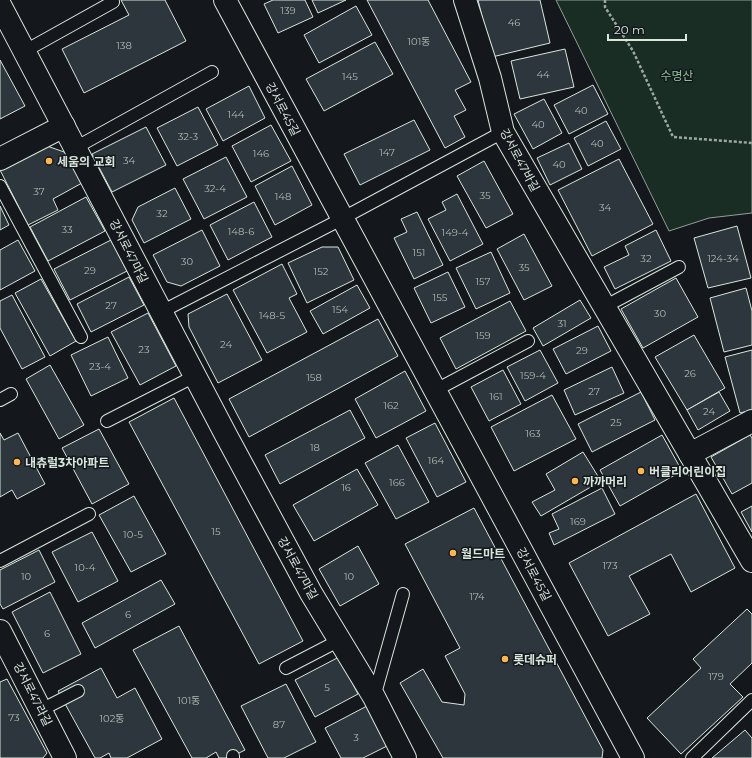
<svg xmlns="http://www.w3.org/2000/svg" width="752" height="758" font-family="Montserrat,'Noto Sans KR',sans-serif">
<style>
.green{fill:#1a2d24;stroke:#939e99}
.building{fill:#2c363c;stroke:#d8e6dc}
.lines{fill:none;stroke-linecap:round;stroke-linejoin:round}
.service-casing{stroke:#d8e6dc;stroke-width:14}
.minor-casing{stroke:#d8e6dc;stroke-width:24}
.tertiary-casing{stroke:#d8e6dc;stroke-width:24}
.path{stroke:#9da8a2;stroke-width:2.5;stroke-dasharray:3 2;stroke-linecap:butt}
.service{stroke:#14181c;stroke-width:12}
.minor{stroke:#14181c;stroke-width:22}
.tertiary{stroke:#14181c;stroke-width:22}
.poi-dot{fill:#ffb74d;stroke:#14181c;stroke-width:1.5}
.labels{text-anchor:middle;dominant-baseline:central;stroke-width:3;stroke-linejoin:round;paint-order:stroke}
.number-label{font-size:10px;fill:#adbab4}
.park-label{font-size:12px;fill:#8ac095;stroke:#14181c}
.street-label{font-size:12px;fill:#d8e6dc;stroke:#14181c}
.poi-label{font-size:12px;font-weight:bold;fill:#d8e6dc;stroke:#14181c;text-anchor:start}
</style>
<rect width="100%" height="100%" fill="#14181c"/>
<path class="green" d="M556,0H752V213L709,218L669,231Z"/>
<g class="building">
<path d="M121,0H165L186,41L84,93L62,49L129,15Z"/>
<path d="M273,0H305L313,17L278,33L264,4Z"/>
<path d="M312,0H346L318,13Z"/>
<path d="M367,0H428L471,82L455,90L466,110L454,116L465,137L445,148Z"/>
<path d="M478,0H540L550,43L492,57Z"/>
<path d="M356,6L372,35L319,63L304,35Z"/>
<path d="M375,42L393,74L324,111L306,79Z"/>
<path d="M565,49L574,87L520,99L511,61Z"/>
<path d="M0,60L25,106L0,119Z"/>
<path d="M593,85L608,114L569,134L554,105Z"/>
<path d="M249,86L265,118L223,141L206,109Z"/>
<path d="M544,99L562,133L533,149L514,114Z"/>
<path d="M198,107L218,145L177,166L157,128Z"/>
<path d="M414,120L430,150L360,185L344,154Z"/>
<path d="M606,121L621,149L588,166L574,138Z"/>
<path d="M271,125L291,161L251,182L232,146Z"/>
<path d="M146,127L166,165L112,192L92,154Z"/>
<path d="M569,143L582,169L550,185L537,158Z"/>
<path d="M47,146L67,153L82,183L53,199L58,210L28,225L0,170Z"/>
<path d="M226,157L247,197L204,219L183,179Z"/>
<path d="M619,159L653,224L592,256L558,190Z"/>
<path d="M484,161L513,214L486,228L457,176Z"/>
<path d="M292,166L312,205L275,225L255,186Z"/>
<path d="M175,188L191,219L144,243L132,220L138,207Z"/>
<path d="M457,194L483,244L450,261L428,219L446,210L442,202Z"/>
<path d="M86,197L105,231L48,261L30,227Z"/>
<path d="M254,202L272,237L228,260L210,225Z"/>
<path d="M0,206L9,225L0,230Z"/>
<path d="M417,212L443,265L414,279L394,238L407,232L401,219Z"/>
<path d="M737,226L751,278L708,288L694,238Z"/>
<path d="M202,230L220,266L181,286L167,282L153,255Z"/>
<path d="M656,230L671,261L615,289L604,267L629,255L625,246Z"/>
<path d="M524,234L552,286L524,300L497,249Z"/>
<path d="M18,240L35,271L0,290V250Z"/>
<path d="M111,240L127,271L70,300L54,269Z"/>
<path d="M322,247H338L354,280L307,303L288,263Z"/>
<path d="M491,252L510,293L476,309L456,268Z"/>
<path d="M282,264L297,294L289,298L307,332L267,353L233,290Z"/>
<path d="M448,272L465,307L431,323L414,288Z"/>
<path d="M129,277L144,305L91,332L77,304Z"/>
<path d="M676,278L698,317L643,348L621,309Z"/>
<path d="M41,279L76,341L50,356L15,293Z"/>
<path d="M357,285L370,308L323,334L310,311Z"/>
<path d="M746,288L752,311V345L724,352L710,298Z"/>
<path d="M227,294L262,360L218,383L189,327L188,314Z"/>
<path d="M12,295L45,357L22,369L0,328V301Z"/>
<path d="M580,300L591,318L543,346L533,328Z"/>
<path d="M510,301L526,331L456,369L440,338Z"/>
<path d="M148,313L176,366L140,385L111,332Z"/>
<path d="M378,319L398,356L249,437L229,399Z"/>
<path d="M598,326L611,351L566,374L553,349Z"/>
<path d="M694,335L725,388L687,410L655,357Z"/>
<path d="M108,337L128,378L91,396L71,355Z"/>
<path d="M540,350L558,383L525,401L507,367Z"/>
<path d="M752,350V410L740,413L725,357Z"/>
<path d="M50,365L84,425L59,439L26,379Z"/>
<path d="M612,367L624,393L575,415L564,390Z"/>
<path d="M503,370L521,404L489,421L471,387Z"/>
<path d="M405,371L426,411L376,438L355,399Z"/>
<path d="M641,392L655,420L592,452L578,424Z"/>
<path d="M719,392L730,411L698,430L687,410Z"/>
<path d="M552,395L576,439L514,471L491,427Z"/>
<path d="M174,398L303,641L259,664L129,422Z"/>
<path d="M350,410L365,438L280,484L265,455Z"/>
<path d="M435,423L466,482L437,497L406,438Z"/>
<path d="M99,429L129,484L92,504L62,448Z"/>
<path d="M0,433L4,440L18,433L45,484L17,499L12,490L0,497Z"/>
<path d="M662,435L682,471L620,506L600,470Z"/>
<path d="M750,435L752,438V483L732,494L711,457Z"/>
<path d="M398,445L429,502L396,519L365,463Z"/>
<path d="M583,452L601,481L541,516L532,502L555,490L546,474Z"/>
<path d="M357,469L378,505L314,541L293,505Z"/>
<path d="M602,488L615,514L554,545L549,533L559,529L552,514Z"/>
<path d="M696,494L735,568L691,592L671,554L629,576L650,614L608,636L569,563Z"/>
<path d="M134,496L166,554L131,572L99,515Z"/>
<path d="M752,506V532L741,512Z"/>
<path d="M474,508L603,750L602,758H443L400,683L423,669L442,702L464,705L465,694L445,656L460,648L405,544Z"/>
<path d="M92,532L118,581L78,602L52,552Z"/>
<path d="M358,546L379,584L340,606L319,569Z"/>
<path d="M39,550L55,582L3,609L0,604V570Z"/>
<path d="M161,580L175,604L95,648L82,623Z"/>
<path d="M50,592L81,654L43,673L12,612Z"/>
<path d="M747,609L752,614V663L730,684L743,697L681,754L647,718L701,668L693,659Z"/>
<path d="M179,626L245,750L229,758H219L216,752L206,758H192L133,650Z"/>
<path d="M339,657L358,694L315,717L295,680Z"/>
<path d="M101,668L117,698L135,688L162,739L127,758H111L109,753L100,758H95L58,691Z"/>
<path d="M7,679L47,753L43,758H0V682Z"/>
<path d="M286,684L316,742L284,758H268L241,706Z"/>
<path d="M367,706L387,746L363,758H341L325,728Z"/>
<path d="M745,730L752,738V758H712Z"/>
</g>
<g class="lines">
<defs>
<g id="service">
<path d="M25,51L113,2"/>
<path d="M75,148L212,72"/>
<path d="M0,186L81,337"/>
<path d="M604,307L679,267"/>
<path d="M161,312L330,225L503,132"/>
<path d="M434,391L528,341"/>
<path d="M0,400L11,394"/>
<path d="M107,421L195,376"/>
<path d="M0,561L89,514"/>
<path d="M286,668L340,640"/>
<path d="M374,697L403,594"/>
<path d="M41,710L78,691"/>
<path d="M233,758V756"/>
<path d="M692,758L752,700"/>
</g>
<g id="minor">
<path d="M465,0L490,78L503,132L752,561"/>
<path d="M0,5L227,437L311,593L374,697L405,758"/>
<path d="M0,159L64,126"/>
<path d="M690,454L752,421"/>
<path d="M0,631L65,758"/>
</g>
<path id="tertiary" d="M225,0L633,758"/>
</defs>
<use href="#service" class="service-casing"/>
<use href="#minor" class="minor-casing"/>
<use href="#tertiary" class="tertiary-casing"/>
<path class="path" d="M605,0V7L633,51L673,137L752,143"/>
<use href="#service" class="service"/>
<use href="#minor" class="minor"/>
<use href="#tertiary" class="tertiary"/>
</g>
<g class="poi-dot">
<circle cx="49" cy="161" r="4"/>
<circle cx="17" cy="462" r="4"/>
<circle cx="641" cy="471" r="4"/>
<circle cx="575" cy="481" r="4"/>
<circle cx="453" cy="553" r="4"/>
<circle cx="505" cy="659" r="4"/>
</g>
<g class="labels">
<g class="number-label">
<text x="288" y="10">139</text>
<text x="514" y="22">46</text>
<text x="419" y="41">101동</text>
<text x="124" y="45">138</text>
<text x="543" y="74">44</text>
<text x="350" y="76">145</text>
<text x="581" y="110">40</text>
<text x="236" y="114">144</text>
<text x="538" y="124">40</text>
<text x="188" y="136">32-3</text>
<text x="597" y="143">40</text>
<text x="387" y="152">147</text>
<text x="261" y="153">146</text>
<text x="129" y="160">34</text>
<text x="559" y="164">40</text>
<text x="215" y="188">32-4</text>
<text x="39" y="191">37</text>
<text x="485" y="195">35</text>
<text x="283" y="196">148</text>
<text x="605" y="207">34</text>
<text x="162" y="213">32</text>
<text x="67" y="229">33</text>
<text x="241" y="231">148-6</text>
<text x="455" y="232">149-4</text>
<text x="419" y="252">151</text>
<text x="646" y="258">32</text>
<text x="723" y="258">124-34</text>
<text x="187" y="261">30</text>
<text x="524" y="267">35</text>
<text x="90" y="270">29</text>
<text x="321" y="271">152</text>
<text x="483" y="281">157</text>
<text x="440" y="297">155</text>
<text x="111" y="305">27</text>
<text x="340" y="309">154</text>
<text x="660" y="313">30</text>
<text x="272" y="315">148-5</text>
<text x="562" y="323">31</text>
<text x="483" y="335">159</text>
<text x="226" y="344">24</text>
<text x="144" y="349">23</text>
<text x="582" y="350">29</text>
<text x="100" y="366">23-4</text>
<text x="690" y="373">26</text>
<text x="533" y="375">159-4</text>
<text x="314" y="377">158</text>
<text x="594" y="391">27</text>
<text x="496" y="396">161</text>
<text x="391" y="405">162</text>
<text x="709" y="411">24</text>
<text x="616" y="422">25</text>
<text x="533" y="433">163</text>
<text x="315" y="447">18</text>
<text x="436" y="460">164</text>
<text x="397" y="482">166</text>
<text x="346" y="487">16</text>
<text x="578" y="521">169</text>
<text x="216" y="531">15</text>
<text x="133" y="534">10-5</text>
<text x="610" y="565">173</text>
<text x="85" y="567">10-4</text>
<text x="26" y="576">10</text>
<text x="349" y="576">10</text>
<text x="477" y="596">174</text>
<text x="128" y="614">6</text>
<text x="47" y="633">6</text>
<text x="716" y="676">179</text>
<text x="327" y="687">5</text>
<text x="189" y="700">101동</text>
<text x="14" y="717">73</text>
<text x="112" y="718">102동</text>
<text x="279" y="724">87</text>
<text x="356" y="737">3</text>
</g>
<g class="park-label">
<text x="677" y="75">수명산</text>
</g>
<g class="street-label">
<text transform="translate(283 109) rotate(62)">강서로45길</text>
<text transform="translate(520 160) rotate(62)">강서로47바길</text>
<text transform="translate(129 251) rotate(63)">강서로47마길</text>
<text transform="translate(298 568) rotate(61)">강서로47마길</text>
<text transform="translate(534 574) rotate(62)">강서로45길</text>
<text transform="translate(33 694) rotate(63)">강서로47라길</text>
</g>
<g class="poi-label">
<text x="57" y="161">세움의 교회</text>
<text x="25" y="462">내츄럴3차아파트</text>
<text x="649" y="471">버클리어린이집</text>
<text x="583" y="481">까까머리</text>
<text x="461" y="553">월드마트</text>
<text x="513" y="659">롯데슈퍼</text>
</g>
</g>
<path d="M608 34v6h78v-6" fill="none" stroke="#d8e6dc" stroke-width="2"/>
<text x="614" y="34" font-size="12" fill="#d8e6dc" stroke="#14181c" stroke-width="3" paint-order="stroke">20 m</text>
</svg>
